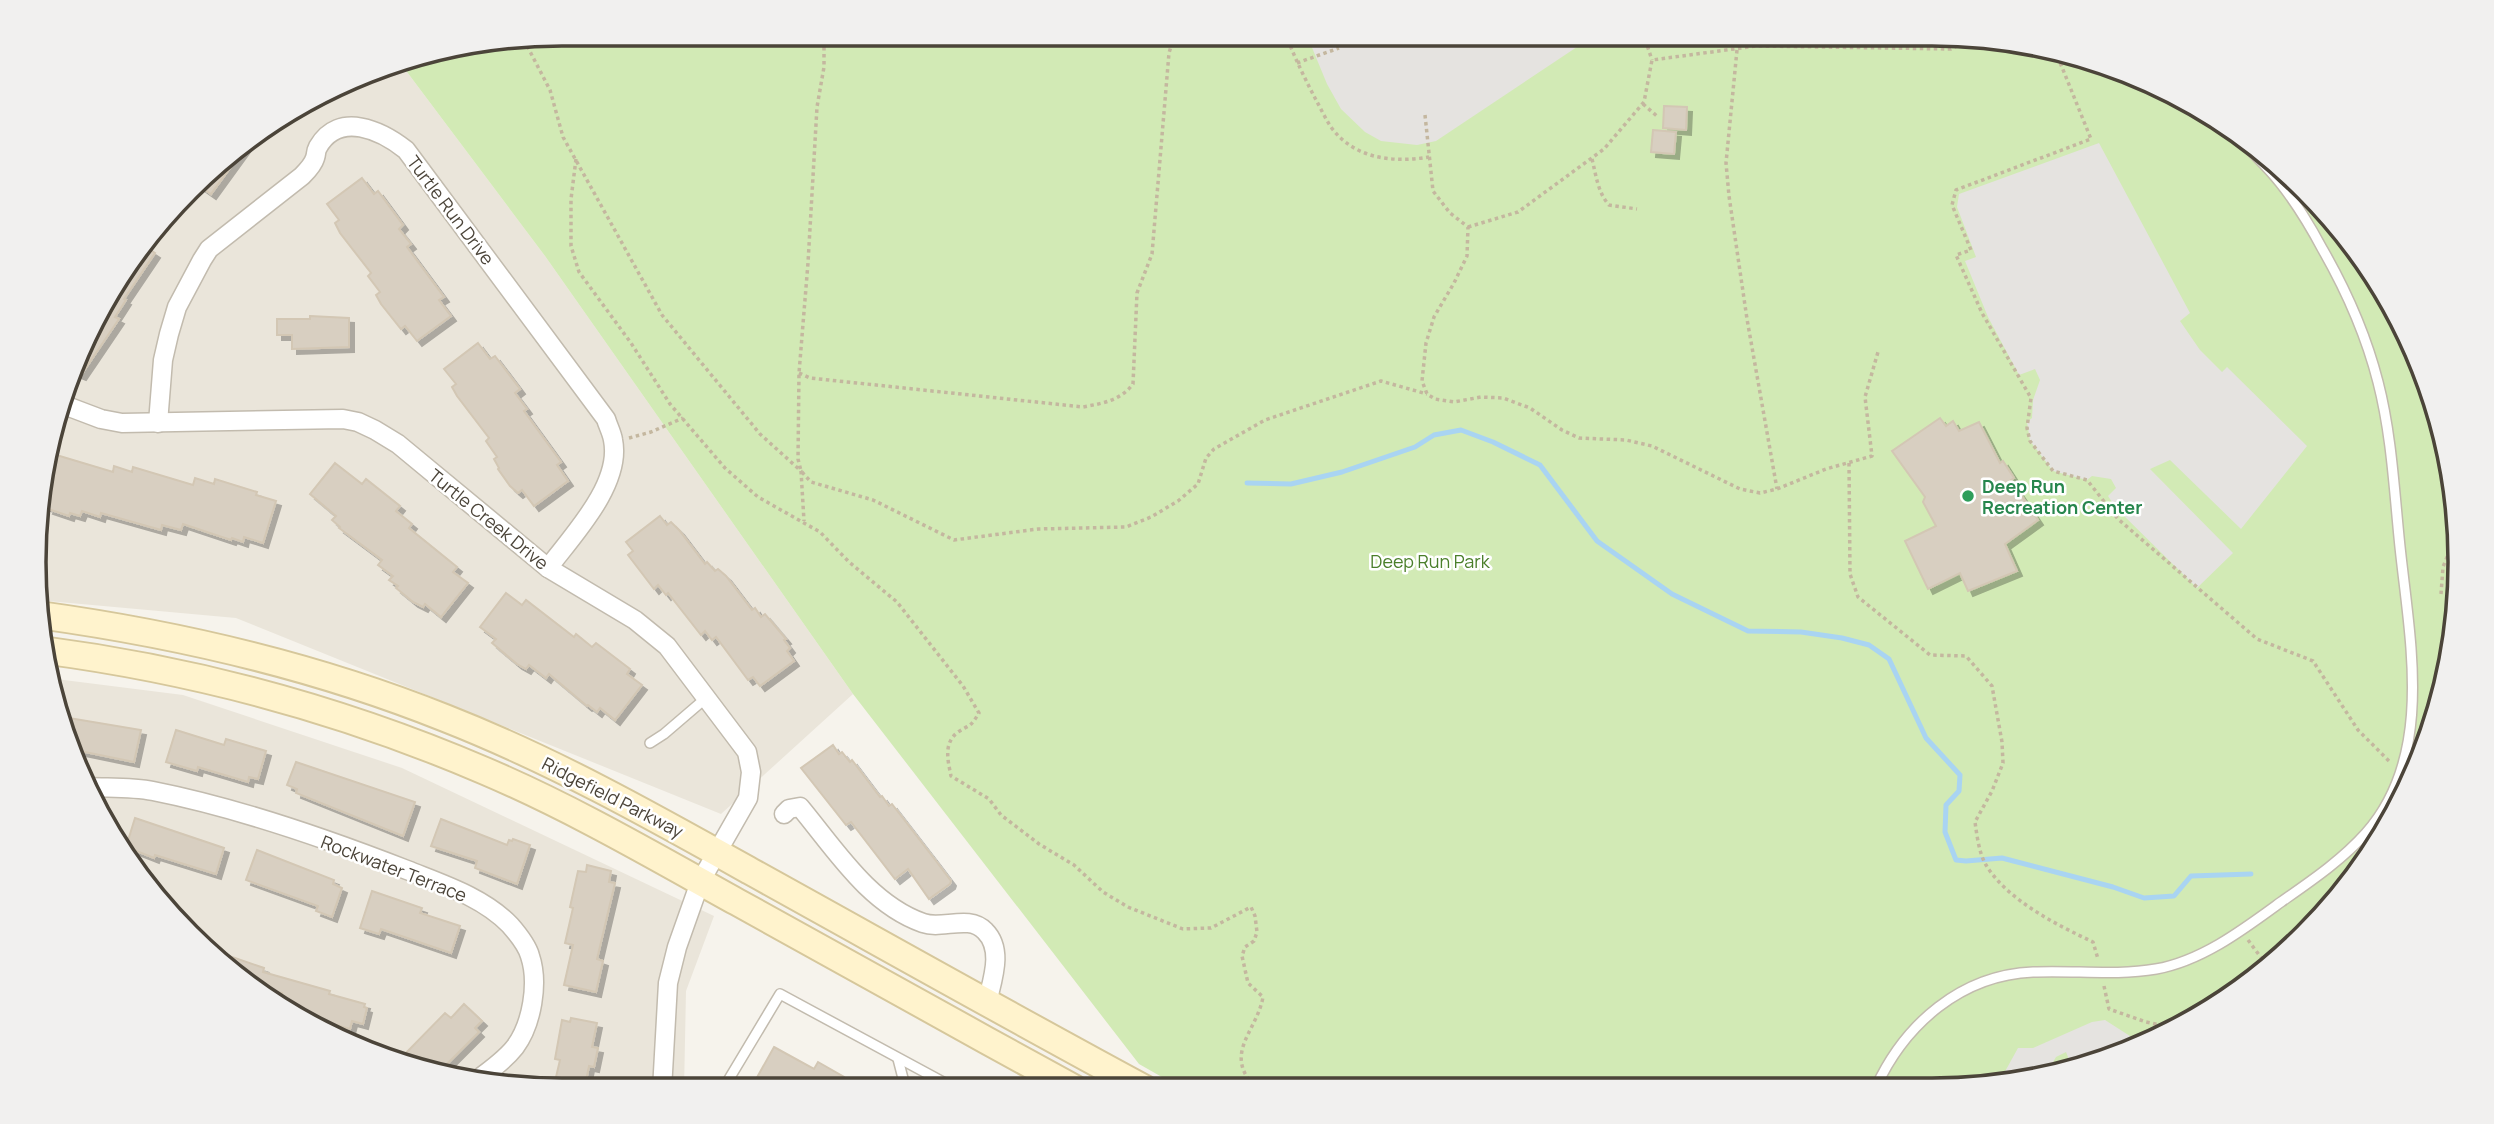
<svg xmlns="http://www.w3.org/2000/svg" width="2494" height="1124" font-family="Manrope,sans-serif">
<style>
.residential{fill:#eae5da}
.green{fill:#d2eab5}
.parking{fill:#e5e3e0}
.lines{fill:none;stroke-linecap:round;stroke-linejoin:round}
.stream{stroke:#a9d4f2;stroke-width:5}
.building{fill:#d8cfc1;stroke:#d3c7b4;stroke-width:2;filter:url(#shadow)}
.service-casing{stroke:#c2bbae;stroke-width:12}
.minor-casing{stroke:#c2bbae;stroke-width:21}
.secondary-casing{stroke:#d6c79b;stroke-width:30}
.path{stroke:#c4b79f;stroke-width:3.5;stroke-dasharray:3.5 3.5;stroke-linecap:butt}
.service{stroke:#fff;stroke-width:9}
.minor{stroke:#fff;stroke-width:18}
.secondary{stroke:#fff3cd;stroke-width:26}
.leisure-dot{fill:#2e9e5b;stroke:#fff;stroke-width:2.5}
.labels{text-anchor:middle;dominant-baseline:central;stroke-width:5;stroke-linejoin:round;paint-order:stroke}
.street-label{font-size:18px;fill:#4b4439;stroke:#fff}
.leisure-label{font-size:18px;font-weight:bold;fill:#27864d;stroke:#fff;text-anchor:start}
.park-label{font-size:18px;fill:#4a7f2a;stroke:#fff}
.rim{fill:none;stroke:#4b4439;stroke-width:3.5}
</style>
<defs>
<filter id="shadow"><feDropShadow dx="5" dy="5" stdDeviation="0" flood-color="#0004"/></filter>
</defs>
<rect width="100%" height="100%" fill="#f6f3ec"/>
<g class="residential">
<path d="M398,60L545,256L853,694L721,814L236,618L37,600L33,562L43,459L104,298L214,164L298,104Z"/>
<path d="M48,678L183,695L402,768L714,916L686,991L684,1090L562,1091L458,1081L360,1051L214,960L104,826Z"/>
</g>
<path class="green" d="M562,33H1932L2035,43L2134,73L2225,122L2306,188L2371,268L2420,359L2451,458L2461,562L2451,665L2421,764L2352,884L2254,981L2135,1050L2001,1086L1183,1089L1139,1064L853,694L545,256L398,60Z"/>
<g class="parking">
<path d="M1306,33H1598L1436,141L1417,145L1381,141L1365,132L1341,109L1327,84Z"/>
<path d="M2099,143L2190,313L2180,321L2200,350L2222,372L2227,367L2307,446L2241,529L2170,460L2150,469L2233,553L2197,588L2116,508L2108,496L2116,488L2111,479L2092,476L2087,480L2053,471L2030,441L2027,422L2032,418L2033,400L2040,380L2035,369L2019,375L1988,317L1965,261L1976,257L1957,207L1959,194Z"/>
<path d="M2105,1020L2144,1045L2135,1050L2072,1067L2066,1052L2056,1057L2052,1064L2056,1071L1997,1086L2018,1048H2033L2092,1022Z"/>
</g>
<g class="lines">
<path class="stream" d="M1247,483L1291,484L1342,472L1415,447L1434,435L1461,430L1493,442L1540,465L1597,541L1672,594L1748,631L1801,632L1842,638L1869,645L1889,659L1926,738L1960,775L1959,791L1946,805L1945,832L1956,860L1966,861L2002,858L2113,887L2144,898L2174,896L2191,876L2251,874"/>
</g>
<g class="building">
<path d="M1664,106L1687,107L1686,130L1663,128Z"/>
<path d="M1653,130L1676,132L1674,154L1651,152Z"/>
<path d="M246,141L248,143L211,194L197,184L214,164Z"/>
<path d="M362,178L374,194L378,191L403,225L399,229L411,244L407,247L444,297L439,300L451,316L417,341L405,326L401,329L381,304L376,295L380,292L368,276L371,273L340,233L335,223L339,220L327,204Z"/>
<path d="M146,247L155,253L124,299L126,300L115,317L119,319L81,375L76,373L104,298Z"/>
<path d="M310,316L349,318V347L292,349V335H277V319H310Z"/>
<path d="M478,343L490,359L495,356L520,389L515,393L527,409L524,411L561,462L557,465L568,481L534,506L522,490L518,493L510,486L498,469L499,468L494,459L497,457L486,441L489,438L457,396L452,387L456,384L444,369Z"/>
<path d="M1940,418L1946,426L1953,421L1959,431L1979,422L2000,463L2003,461L2014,478L2011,480L2038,520L2005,544L2017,571L1968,591L1960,573L1928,589L1905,541L1936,526L1923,502L1925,497L1892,451Z"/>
<path d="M53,454L113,472L114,466L132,472L133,467L193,485L195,478L214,484L215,479L257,492L256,495L276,501L263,543L244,537L243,542L232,538L231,540L183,524L181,530L162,525L161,530L101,513L100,517L82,511L80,516L70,513L69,516L48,509L49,507L39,504L43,459L44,457L51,459Z"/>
<path d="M335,463L362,484L366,479L400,506L396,511L412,524L409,528L457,567L453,572L468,583L441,617L425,604L423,607L413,602L396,588L398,586L389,580L393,576L378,565L382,560L339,528L340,527L332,520L336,516L310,494Z"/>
<path d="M660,516L667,525L671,522L679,530L705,564L707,562L715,571L718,569L726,576L752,610L755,608L761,617L765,614L786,639L784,640L790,648L787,651L794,661L760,686L753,677L748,680L716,637L712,640L705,631L701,635L668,593L666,595L658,585L654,589L628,555L633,551L626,542Z"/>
<path d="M506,593L522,605L526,600L574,637L576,634L592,647L596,643L630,669L627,674L642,685L615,720L600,708L597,712L588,705L587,706L549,674L546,678L529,665L526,669L517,664L492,643L496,639L480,627Z"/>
<path d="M63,717L141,730L134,762L75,750Z"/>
<path d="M176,730L224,745L226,739L266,751L258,779L249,777L248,782L198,767L197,771L166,762Z"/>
<path d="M833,745L839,754L842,752L850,762L852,760L880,797L882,796L889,806L892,804L936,861L951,881L950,884L929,899L908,869L895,879L851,822L846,825L801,768Z"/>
<path d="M296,762L415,802L403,836L296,793L297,789L287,785Z"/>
<path d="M135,818L224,848L216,874L155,855L154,858L126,847Z"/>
<path d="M441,819L507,845L509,840L512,841L513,839L530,845L517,884L475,868L477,861L431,846Z"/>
<path d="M257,850L334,880L333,884L342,888L332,917L316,911L318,906L246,880Z"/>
<path d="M587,865L611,871L609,882L615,883L597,959L603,961L596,992L564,985L573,945L565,943L573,908L570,907L578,871L586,872Z"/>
<path d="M372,891L422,908L420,913L460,926L451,953L381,929L379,934L360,928Z"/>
<path d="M206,948L264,968L263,972L330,991L329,994L365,1004L364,1007L367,1008L363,1024L352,1021L350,1029L321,1021L319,1025L280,1001L282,993L258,987L214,960Z"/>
<path d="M464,1004L482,1021L475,1028L479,1032L437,1074L397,1062L445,1013L451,1018Z"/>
<path d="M571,1018L597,1023L592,1047L598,1048L594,1067L589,1066L584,1091L553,1090L560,1060L555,1059L562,1020L570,1022Z"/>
<path d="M774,1047L814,1069L818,1062L844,1077L837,1090H750Z"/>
</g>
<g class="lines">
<defs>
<g id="service">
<path d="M650,743L664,734L706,698"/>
<path d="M898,1059L906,1090"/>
<path d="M1876,1087C1905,1024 1961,975 2033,972C2074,970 2115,976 2156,969C2202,961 2244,929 2281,902C2311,881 2342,860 2366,833C2437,753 2408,633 2399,537C2394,486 2391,432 2378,382C2366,335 2347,292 2323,250C2308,222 2291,194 2270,171C2253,152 2234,135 2217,117"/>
<path d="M718,1090L723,1089L780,994L956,1089"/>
</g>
<g id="minor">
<path d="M64,405L101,419L122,423L343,419L358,422L375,430L398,444L548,568L635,620L667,646L747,752L751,772L748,798L700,882L677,947L668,983L662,1090"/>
<path d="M158,423L163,360L169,334L177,307L202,260L209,249L302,176C307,171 313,165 315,158C317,152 315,153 318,147C339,110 382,131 406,150L606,419C608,426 612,433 613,440C622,484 573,535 548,568"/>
<path d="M89,787C110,788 133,787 153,791C239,808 325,838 407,870C442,884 483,897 510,925C517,933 527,945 530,956C539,983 532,1024 515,1047C504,1061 488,1072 474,1082"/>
<path d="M784,814L789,809L800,807C835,849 869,904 923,923C942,930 969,914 985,931C1004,950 992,980 987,1003"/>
</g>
<g id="secondary">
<path d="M39,615C177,634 315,666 445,718C552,760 650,815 750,871C882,944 1013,1018 1145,1089"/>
<path d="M42,650C195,670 343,710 485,771C572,808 654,856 737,902C849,964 962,1027 1075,1089"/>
</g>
</defs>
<use href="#service" class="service-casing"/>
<use href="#minor" class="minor-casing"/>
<use href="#secondary" class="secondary-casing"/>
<g class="path">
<path d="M824,33V67L817,107L808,263L799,373L798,459L801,471L811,482L873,500L954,540L1038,529L1126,527L1151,517L1178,501L1198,484L1206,458L1214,449L1265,420L1381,381L1427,394"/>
<path d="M1285,33C1294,56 1304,77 1315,98C1320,107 1325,118 1331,127C1354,159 1393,163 1429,157"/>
<path d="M1643,33L1652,60"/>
<path d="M524,40L550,90L563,137L662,315L760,434L801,471L804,521"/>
<path d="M1737,50L1726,163L1729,196L1747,319L1777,489"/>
<path d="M2055,50L2091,139L1956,190L1952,205L1971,250L1956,255L1982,313L2031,398L2027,428L2030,441L2053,471L2087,480L2118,519L2257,639L2313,661L2358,730L2390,762"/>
<path d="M1297,63L1339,48"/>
<path d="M1643,104L1658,117"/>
<path d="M1425,115L1433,191L1450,213L1468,227L1467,256L1454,283L1434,317L1426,343L1422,381L1427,394L1435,399L1454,402L1481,397L1503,398L1530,408L1562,430L1579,438L1626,440L1652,446L1740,489L1760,493L1777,489L1826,469L1872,456L1865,397L1878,352"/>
<path d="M576,159L571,199V246L579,272L631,343L670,404L725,468L758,497L820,532L849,562L897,602L963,686L979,713C970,728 970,724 958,732C943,743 948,761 951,776L989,799L1001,815L1039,844L1074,865L1103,892L1128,907L1183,929L1211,928L1251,907L1255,916L1257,932L1254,941L1245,947L1242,956L1248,983L1263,997C1257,1032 1221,1054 1257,1089"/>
<path d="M1592,159C1596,175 1598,193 1609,205L1637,209"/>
<path d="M1468,227L1518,212L1604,149L1644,102L1652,60L1756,46L1951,49L1974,37"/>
<path d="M799,373L810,378L1083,407C1103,403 1120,401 1133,384L1137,293L1152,254L1169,53L1175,33"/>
<path d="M629,438L651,432L683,418"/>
<path d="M1849,463L1850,574L1858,597L1930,655L1966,656L1992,686L2002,742L2003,763L1992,791L1975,822C1977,836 1979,853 1986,865C2007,900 2057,925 2093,942L2098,959"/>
<path d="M2441,594L2443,567L2458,530"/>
<path d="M2450,637L2453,641"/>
<path d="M2248,940L2268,967"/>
<path d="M2104,986L2109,1009L2146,1022L2174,1028"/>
</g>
<use href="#service" class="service"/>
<use href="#minor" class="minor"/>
<use href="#secondary" class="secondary"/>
</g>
<circle class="leisure-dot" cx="1968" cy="496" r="7"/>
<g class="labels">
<g class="street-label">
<text transform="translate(451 210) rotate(53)">Turtle Run Drive</text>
<text transform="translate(489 519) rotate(39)">Turtle Creek Drive</text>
<text transform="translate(613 797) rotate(27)">Ridgefield Parkway</text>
<text transform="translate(394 868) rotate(21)">Rockwater Terrace</text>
</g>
<g class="leisure-label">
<text x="1982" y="486">Deep Run<tspan x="1982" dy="21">Recreation Center</tspan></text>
</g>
<g class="park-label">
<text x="1430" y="561">Deep Run Park</text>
</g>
</g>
<path d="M0 0H2494V1124H0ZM562 46H1932A516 516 0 0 1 2448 562V562A516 516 0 0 1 1932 1078H562A516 516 0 0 1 46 562V562A516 516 0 0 1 562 46Z" fill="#f1f0ef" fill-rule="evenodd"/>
<path class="rim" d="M562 46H1932A516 516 0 0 1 2448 562V562A516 516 0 0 1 1932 1078H562A516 516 0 0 1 46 562V562A516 516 0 0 1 562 46Z"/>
</svg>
